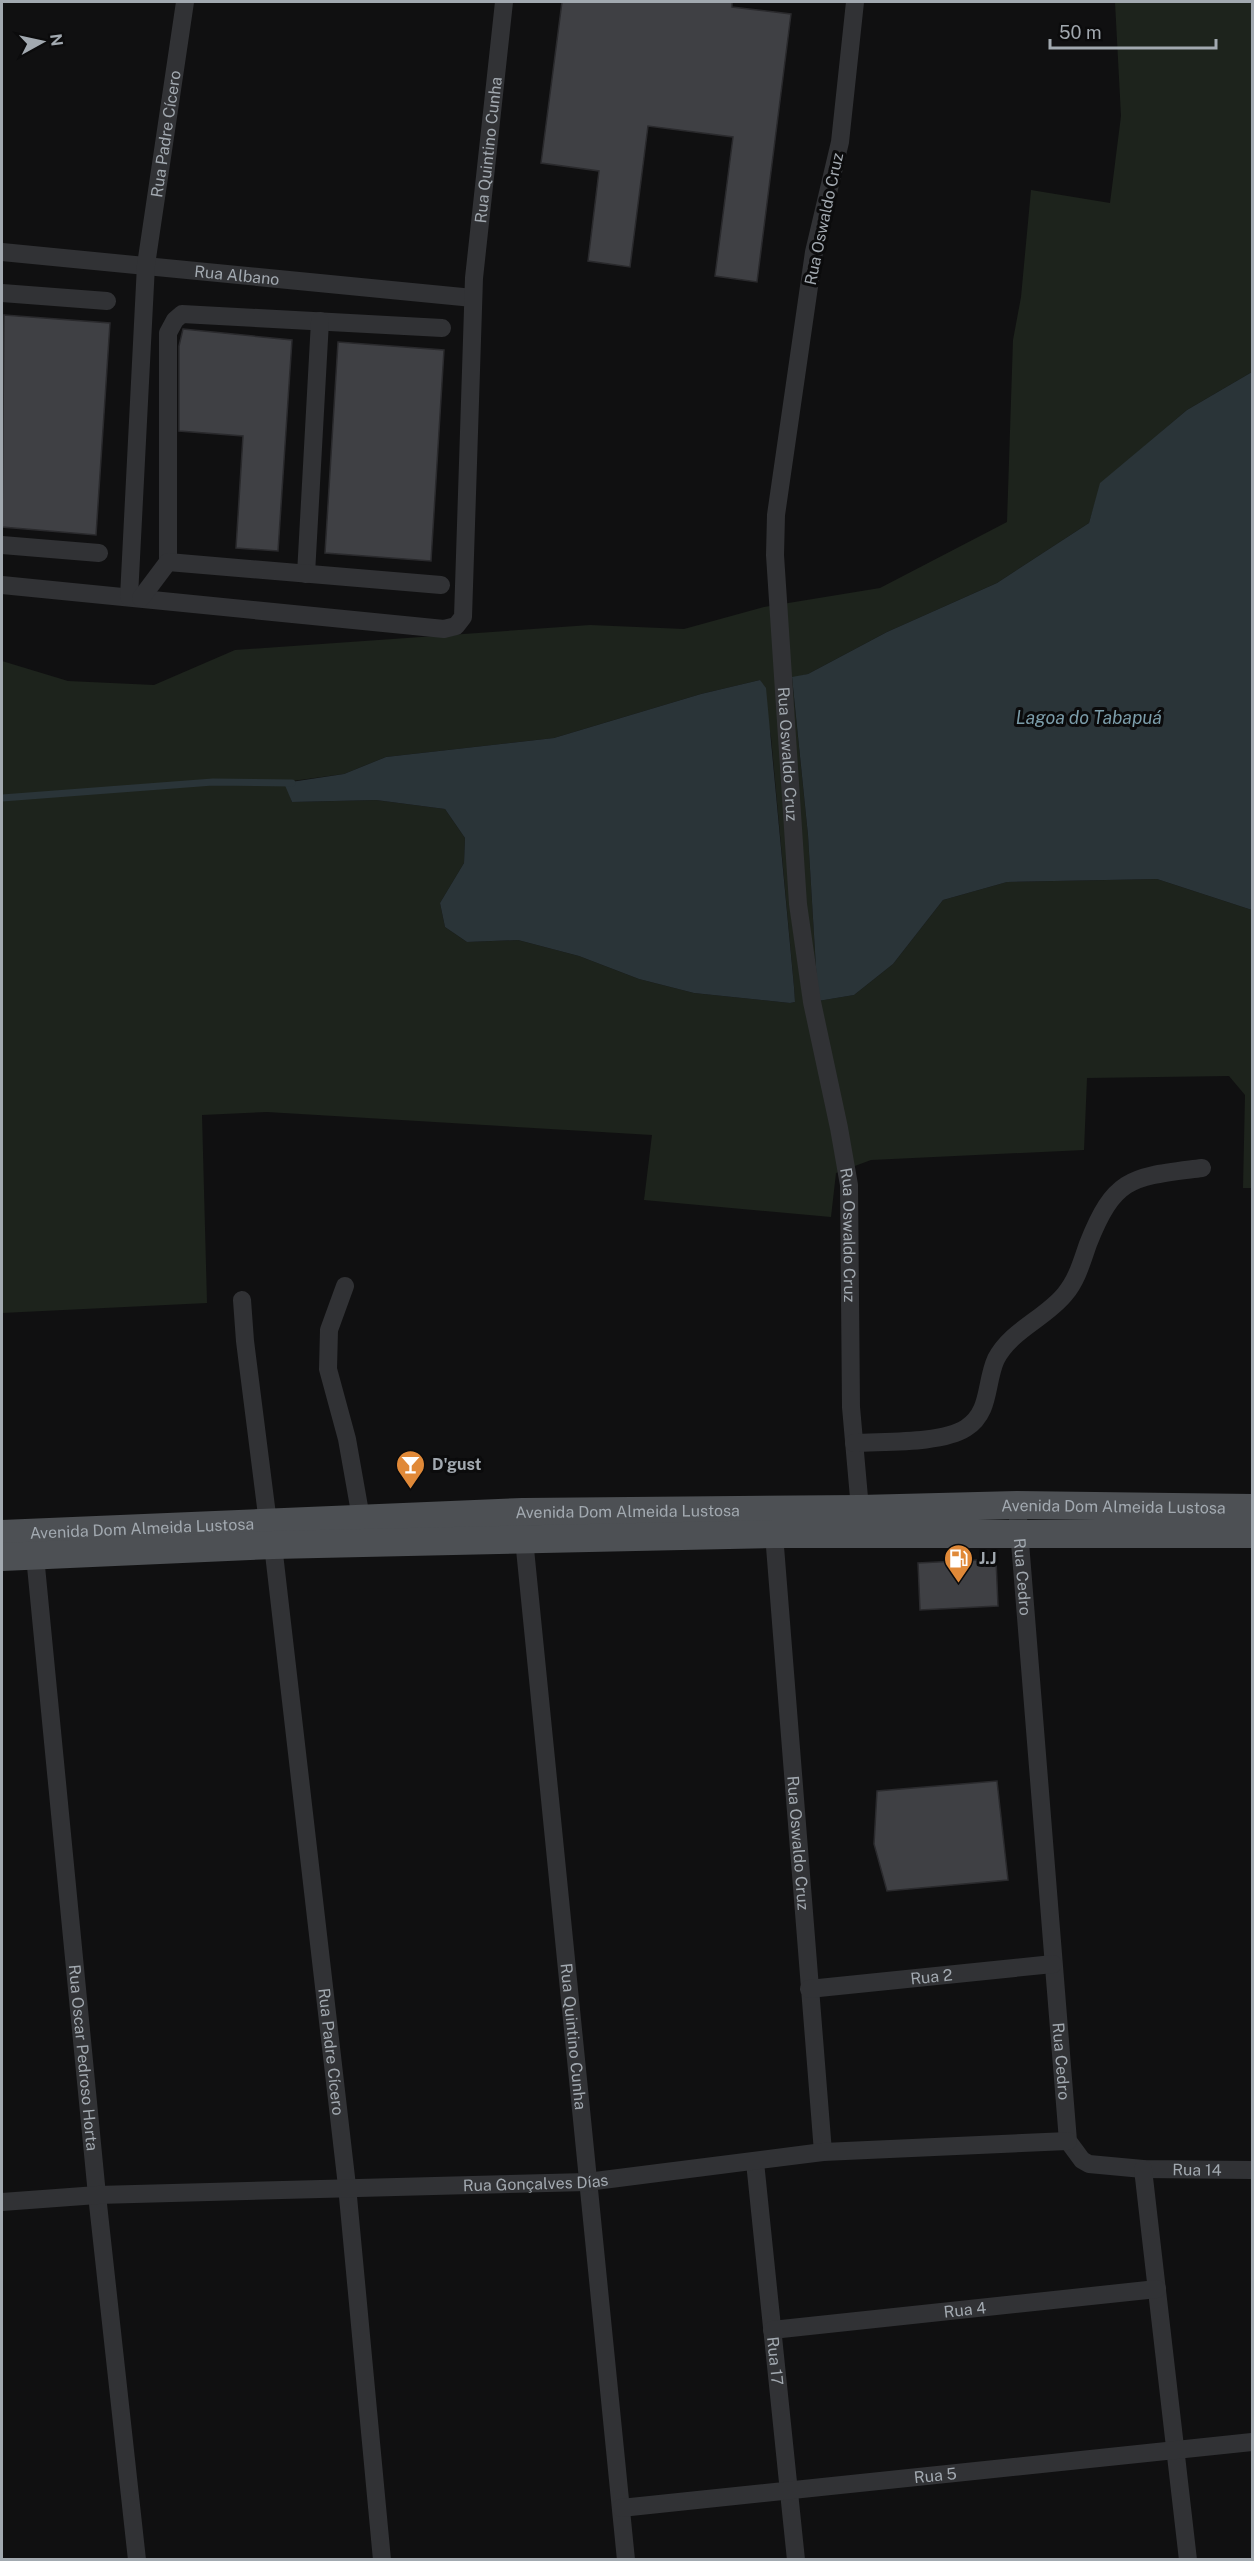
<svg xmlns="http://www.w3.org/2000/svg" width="1254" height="2561" font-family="'Public Sans',sans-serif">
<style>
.green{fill:#1d231c;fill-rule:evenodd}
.water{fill:#2a3438}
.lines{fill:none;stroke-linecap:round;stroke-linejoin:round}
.stream{stroke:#2a3438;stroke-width:7}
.building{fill:#3f4044;stroke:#2a2a2d;stroke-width:1.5}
.street{stroke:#313235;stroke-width:18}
.primary{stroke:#4d5054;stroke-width:28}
.labels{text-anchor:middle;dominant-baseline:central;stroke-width:6;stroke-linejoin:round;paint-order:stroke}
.street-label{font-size:16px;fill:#a2a9b0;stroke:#0b0b0c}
.poi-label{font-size:16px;font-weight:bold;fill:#a2a9b0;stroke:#0b0b0c;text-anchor:start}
.water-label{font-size:18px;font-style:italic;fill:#7b9ca9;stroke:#0b0b0c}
</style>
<rect width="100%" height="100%" fill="#101011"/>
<path class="green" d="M1115,2H1252V372L1187,410L1101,483L1089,523L997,583L887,632L808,674L792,678L808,835L818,1001L854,995L893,964L943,900L1007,882L1157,879L1252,910V1188H1243L1245,1095L1229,1076L1087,1078L1084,1150L871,1160L836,1173L831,1217L644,1200L652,1135L267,1112L202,1115L207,1303L2,1313V661L68,681L154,685L235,650L590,625L684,629L764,607L880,588L1007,522L1013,340L1021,297L1031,190L1110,203L1121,116ZM760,680L771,737L794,987L795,1002L790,1003L694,993L639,979L579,956L518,940L467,942L445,927L440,903L464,863L465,838L445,809L376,800L292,802L285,782L344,774L386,757L554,738L701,694Z"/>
<g class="water">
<path d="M1252,372V910L1157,879L1007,882L943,900L893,964L854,995L818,1001L808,835L792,677L808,674L887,632L997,583L1089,523L1100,483L1187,410Z"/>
<path d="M760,680L766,688L794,987L795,1002L790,1003L694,993L639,979L579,956L518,940L467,942L445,927L440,903L464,863L465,838L445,809L376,800L292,802L284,783L344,774L386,757L554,738L701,694Z"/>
</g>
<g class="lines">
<path class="stream" d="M2,798L213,782L292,783"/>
</g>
<g class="building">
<path d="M562,2H732V7L791,14L757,282L715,276L733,137L648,126L630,267L588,261L599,171L541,163Z"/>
<path d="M4,315L110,323L96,535L2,527Z"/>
<path d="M183,329L292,340L278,551L236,548L243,436L179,431V346Z"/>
<path d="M338,342L444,350L431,561L325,553Z"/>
<path d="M996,1559L998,1606L920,1610L918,1563Z"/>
<path d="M997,1781L1008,1880L887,1891L874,1844L877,1791Z"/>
</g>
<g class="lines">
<g class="street">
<path id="s1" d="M855,2L840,142L814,252L776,515L775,555L798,904L812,1002L839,1128L849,1185L851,1407L860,1509"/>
<path id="s2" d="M2,252L473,298"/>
<path d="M2,293L107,301"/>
<path d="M2,545L99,553"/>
<path d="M168,562V333L175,320L182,314L442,328"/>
<path d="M306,574L320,321"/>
<path id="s3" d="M2,585L444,629L456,626L463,617L474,278L504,2"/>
<path id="s4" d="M129,597L146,265L185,2"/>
<path d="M141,598L168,562L441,585"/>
<path d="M345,1286L329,1330L328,1369L347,1439L361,1518"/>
<path d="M242,1300L245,1341L268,1523"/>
<path d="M854,1443C884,1441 941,1444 966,1428C991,1412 985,1383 996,1359C1011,1330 1046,1318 1065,1294C1077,1280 1082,1261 1088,1244C1115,1175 1133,1177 1202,1168"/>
<path id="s5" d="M1017,1505L1068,2141L1082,2160L1089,2164L1143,2169L1252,2170"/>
<path id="s6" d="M523,1529L626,2560"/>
<path id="s7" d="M774,1534L823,2152"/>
<path id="s8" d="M273,1545L347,2186L382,2560"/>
<path id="s9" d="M35,1556L97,2195L137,2560"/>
<path id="s10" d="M809,1989L1053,1964"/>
<path id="s11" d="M755,2162L796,2560"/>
<path d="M1143,2169L1188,2560"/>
<path id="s12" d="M2,2202L97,2195L587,2182L823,2152L1068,2141"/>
<path id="s13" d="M772,2330L1157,2289"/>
<path id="s14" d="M621,2508L1252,2442"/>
</g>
<g class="primary">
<path id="s15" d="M2,1534L523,1512L860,1509L1017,1505L1252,1508"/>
<path d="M2,1557L273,1545L774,1534H1252"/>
</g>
</g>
<defs>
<symbol id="bar-pin" viewBox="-11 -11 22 30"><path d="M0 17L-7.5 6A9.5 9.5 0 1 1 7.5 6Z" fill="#e08938" stroke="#0b0b0c"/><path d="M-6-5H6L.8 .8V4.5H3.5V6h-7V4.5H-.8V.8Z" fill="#fff"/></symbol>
<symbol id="fuel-pin" viewBox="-11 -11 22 30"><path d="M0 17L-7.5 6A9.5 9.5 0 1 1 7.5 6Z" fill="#e08938" stroke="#0b0b0c"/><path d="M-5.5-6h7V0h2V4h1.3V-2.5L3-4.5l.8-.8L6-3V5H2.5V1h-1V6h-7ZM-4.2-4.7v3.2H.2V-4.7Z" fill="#fff"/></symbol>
</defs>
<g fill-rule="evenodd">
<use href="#bar-pin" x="394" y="1448" width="33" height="45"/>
<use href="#fuel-pin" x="942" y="1542" width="33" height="45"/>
</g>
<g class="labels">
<g class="street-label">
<text stroke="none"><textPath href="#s4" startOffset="465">Rua Padre Cícero</textPath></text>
<text stroke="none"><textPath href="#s3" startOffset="936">Rua Quintino Cunha</textPath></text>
<text transform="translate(824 219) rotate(-78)">Rua Oswaldo Cruz</text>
<text stroke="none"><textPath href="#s2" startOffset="236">Rua Albano</textPath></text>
<text stroke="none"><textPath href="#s1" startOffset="759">Rua Oswaldo Cruz</textPath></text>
<text stroke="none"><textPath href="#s1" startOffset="1245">Rua Oswaldo Cruz</textPath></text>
<text stroke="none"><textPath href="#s15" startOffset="1112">Avenida Dom Almeida Lustosa</textPath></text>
<text stroke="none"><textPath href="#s15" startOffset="626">Avenida Dom Almeida Lustosa</textPath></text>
<text stroke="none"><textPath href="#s15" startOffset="140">Avenida Dom Almeida Lustosa</textPath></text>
<text stroke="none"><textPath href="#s5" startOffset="72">Rua Cedro</textPath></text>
<text stroke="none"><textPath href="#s7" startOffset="310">Rua Oswaldo Cruz</textPath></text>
<text stroke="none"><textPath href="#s10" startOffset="123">Rua 2</textPath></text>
<text stroke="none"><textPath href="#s6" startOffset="510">Rua Quintino Cunha</textPath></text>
<text stroke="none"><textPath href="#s8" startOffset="510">Rua Padre Cícero</textPath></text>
<text stroke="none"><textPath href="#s9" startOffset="504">Rua Oscar Pedroso Horta</textPath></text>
<text stroke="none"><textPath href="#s5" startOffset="558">Rua Cedro</textPath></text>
<text stroke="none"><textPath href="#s5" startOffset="778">Rua 14</textPath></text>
<text stroke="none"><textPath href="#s12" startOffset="534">Rua Gonçalves Días</textPath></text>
<text stroke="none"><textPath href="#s13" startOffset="194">Rua 4</textPath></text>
<text stroke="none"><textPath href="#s11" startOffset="200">Rua 17</textPath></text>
<text stroke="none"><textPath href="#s14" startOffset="316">Rua 5</textPath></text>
</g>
<g class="poi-label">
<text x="432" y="1464">D'gust</text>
<text x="979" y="1558">J.J</text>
</g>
<g class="water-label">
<text x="1089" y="717">Lagoa do Tabapuá</text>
</g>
</g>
<rect width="1254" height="2561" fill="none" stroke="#a2a9b0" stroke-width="6"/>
<g transform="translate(42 42) rotate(82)" stroke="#0b0b0c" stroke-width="4.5" paint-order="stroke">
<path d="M0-4.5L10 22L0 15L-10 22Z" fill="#a2a9b0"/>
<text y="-9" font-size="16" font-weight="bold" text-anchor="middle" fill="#a2a9b0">N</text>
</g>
<path d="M1050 39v9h166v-9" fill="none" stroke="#a2a9b0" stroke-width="3"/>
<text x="1059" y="39" font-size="18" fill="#a2a9b0" stroke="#0b0b0c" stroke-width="4.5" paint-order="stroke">50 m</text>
</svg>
